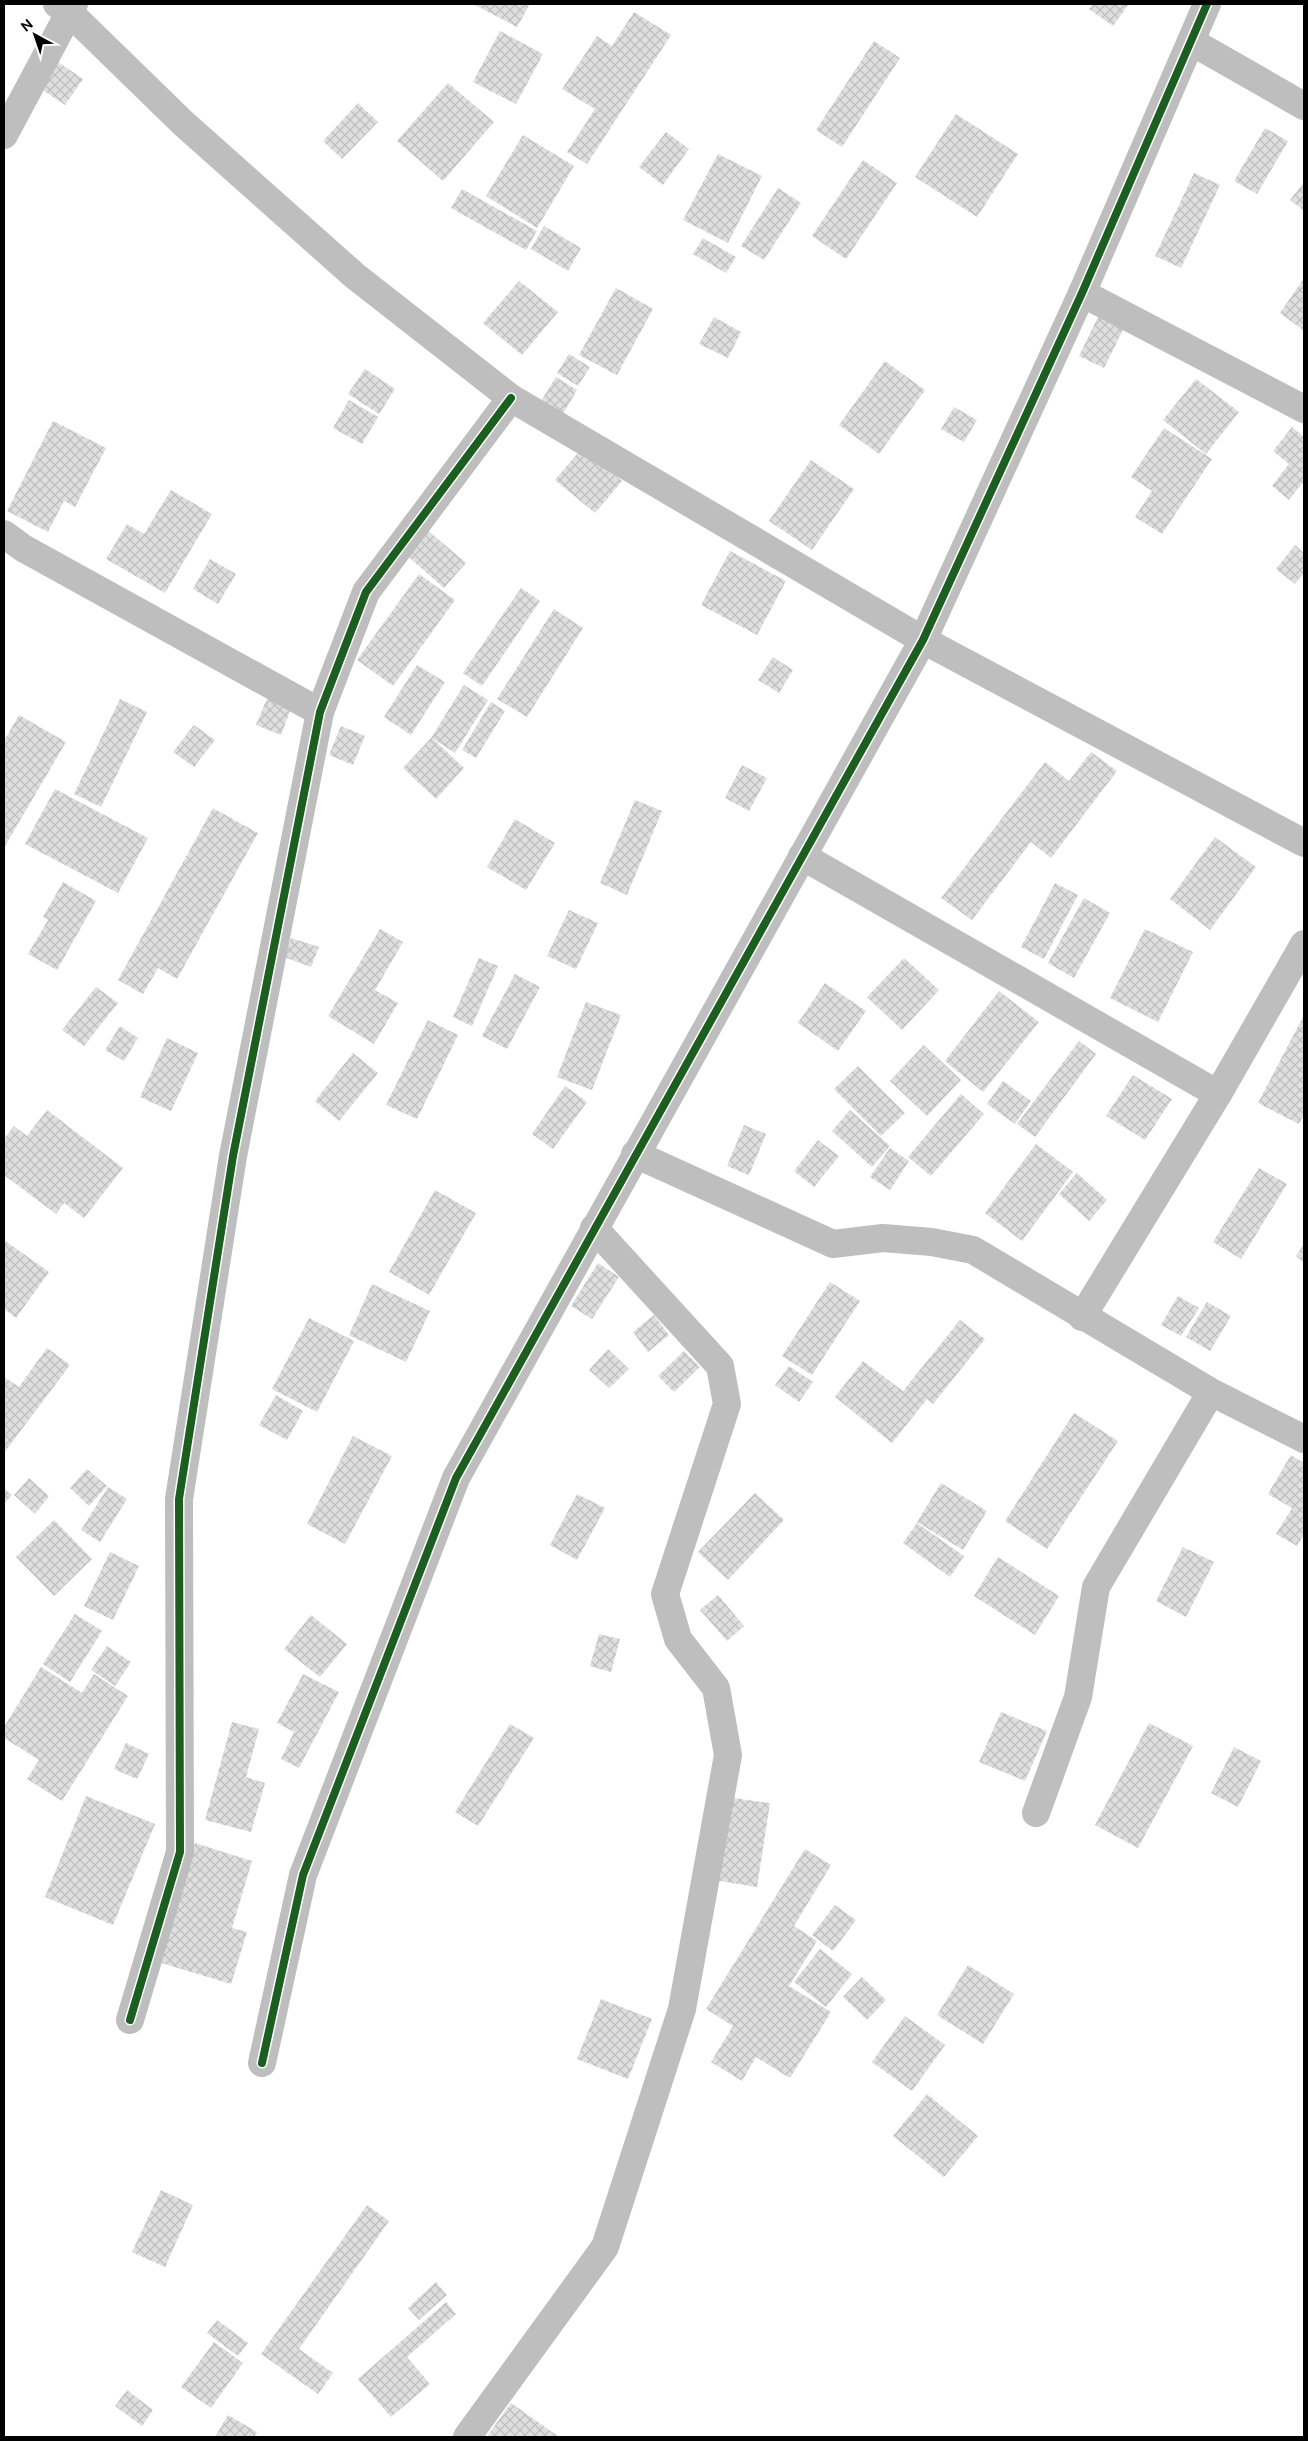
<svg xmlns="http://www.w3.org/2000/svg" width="1308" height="2441" font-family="'DM Sans',sans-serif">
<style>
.building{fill:url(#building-cross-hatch)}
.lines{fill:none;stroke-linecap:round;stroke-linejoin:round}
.minor{stroke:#bebebe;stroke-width:28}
.cycleway-casing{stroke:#fff;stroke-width:11}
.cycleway{stroke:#1b5e20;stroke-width:8}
</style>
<defs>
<pattern id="building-cross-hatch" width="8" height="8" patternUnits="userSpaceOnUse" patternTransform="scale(1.25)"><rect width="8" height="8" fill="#dfdfdf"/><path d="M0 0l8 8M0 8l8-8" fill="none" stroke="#bebebe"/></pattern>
</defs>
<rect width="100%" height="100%" fill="#fff"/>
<g class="building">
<path d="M473,4H530L517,27Z"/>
<path d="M1093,4H1129L1113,26L1089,9Z"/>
<path d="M634,12L671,35L587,164L567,152L595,109L562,89L597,36L612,46Z"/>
<path d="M500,31L543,54L516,104L473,82Z"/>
<path d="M874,41L900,58L842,147L816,130Z"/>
<path d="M55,60L83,79L65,105L37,86Z"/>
<path d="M448,83L494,122L443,181L397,141Z"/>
<path d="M358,103L378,122L342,159L323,141Z"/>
<path d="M956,114L1018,154L977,217L915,177Z"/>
<path d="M1265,128L1288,141L1257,194L1234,181Z"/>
<path d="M666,132L689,149L663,185L639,167Z"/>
<path d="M523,135L574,166L537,228L486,196Z"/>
<path d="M718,154L762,176L728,243L683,220Z"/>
<path d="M863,160L897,183L846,259L812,236Z"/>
<path d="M1194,173L1220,185L1181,268L1155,256Z"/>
<path d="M1304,182V211L1290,200Z"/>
<path d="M778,188L801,203L764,260L741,246Z"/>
<path d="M462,189L537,231L526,250L451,208Z"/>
<path d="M544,226L581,248L568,271L531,249Z"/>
<path d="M703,238L736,257L726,273L693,254Z"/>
<path d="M1304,278V331L1280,313Z"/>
<path d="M519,281L558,312L522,355L483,323Z"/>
<path d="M616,288L653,309L617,375L579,355Z"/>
<path d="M1099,315L1124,328L1104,368L1079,356Z"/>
<path d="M714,317L741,332L728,358L699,344Z"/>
<path d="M569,354L590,367L578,386L557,373Z"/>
<path d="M885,361L925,390L879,454L839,425Z"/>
<path d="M365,369L395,389L379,414L348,394Z"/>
<path d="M556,377L577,390L563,414L541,401Z"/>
<path d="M1196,379L1239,412L1206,454L1163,420Z"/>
<path d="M349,400L378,417L362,444L333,428Z"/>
<path d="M954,407L977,420L964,442L941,429Z"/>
<path d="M53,421L106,448L75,507L64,501L48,532L7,511Z"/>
<path d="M1292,427L1304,437V481L1289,500L1272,486L1289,464L1273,451Z"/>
<path d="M1164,428L1212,459L1162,534L1135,517L1152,491L1131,477Z"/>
<path d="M582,448L622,481L595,513L555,480Z"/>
<path d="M811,460L854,489L812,550L769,521Z"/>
<path d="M171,490L212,514L165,593L106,559L127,524L144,534Z"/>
<path d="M425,528L466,563L444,588L404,553Z"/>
<path d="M1295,545L1304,553V573L1295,584L1276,569Z"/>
<path d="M730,551L786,581L757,635L701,605Z"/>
<path d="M210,559L236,574L218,604L193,589Z"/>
<path d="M419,574L455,600L393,686L357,660Z"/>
<path d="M521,588L540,601L482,686L463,673Z"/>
<path d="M554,609L583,628L527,717L497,699Z"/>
<path d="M773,657L793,670L779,693L758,680Z"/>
<path d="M417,665L445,682L411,735L384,717Z"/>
<path d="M464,685L488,700L455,753L432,738L464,768L436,799L403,768L431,738Z"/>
<path d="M268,696L292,706L281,735L256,725Z"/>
<path d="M120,699L147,712L101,807L74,794Z"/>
<path d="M491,702L505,711L476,758L462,750Z"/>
<path d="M19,715L66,742L5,846L4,741Z"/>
<path d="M194,725L215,740L194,767L173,752Z"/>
<path d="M341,726L365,736L353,765L329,755Z"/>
<path d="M1091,752L1117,771L1051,858L1031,842L972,920L941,898L1045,762L1069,781Z"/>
<path d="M742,765L767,778L749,811L725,798Z"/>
<path d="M55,789L148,838L118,893L25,844Z"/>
<path d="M635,800L662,811L627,895L600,883Z"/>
<path d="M213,808L258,833L177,979L158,968L143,994L118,980Z"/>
<path d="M515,819L555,843L526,890L487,867Z"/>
<path d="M1215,837L1256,867L1210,930L1170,899Z"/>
<path d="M63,882L96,901L57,970L28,954L48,920L43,917Z"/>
<path d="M1055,883L1078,895L1044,959L1021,947Z"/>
<path d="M1084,898L1110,913L1074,978L1048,963Z"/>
<path d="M569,910L598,923L576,969L547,956Z"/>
<path d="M380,929L403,942L375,990L398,1003L374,1044L328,1016Z"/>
<path d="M1145,929L1193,952L1158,1022L1110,998Z"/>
<path d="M291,938L319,947L311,967L284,957Z"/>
<path d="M479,958L498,966L472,1026L453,1017Z"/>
<path d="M904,958L939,990L902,1030L867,997Z"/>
<path d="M515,974L540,987L507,1049L482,1036Z"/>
<path d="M825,983L866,1011L838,1051L798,1023Z"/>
<path d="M96,987L118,1003L84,1046L62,1030Z"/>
<path d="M999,991L1039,1022L983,1092L945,1061Z"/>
<path d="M586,1002L621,1015L592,1090L557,1077Z"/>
<path d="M1304,1015V1114L1299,1124L1258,1103Z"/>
<path d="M428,1020L458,1035L417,1119L386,1105Z"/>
<path d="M120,1026L138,1038L124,1061L105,1050Z"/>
<path d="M167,1038L198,1053L171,1111L140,1097Z"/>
<path d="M1079,1041L1096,1054L1035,1137L1017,1124Z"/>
<path d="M924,1045L961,1080L927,1116L890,1081Z"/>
<path d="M353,1053L378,1073L339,1121L315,1101Z"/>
<path d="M858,1066L905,1113L881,1136L834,1089Z"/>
<path d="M1133,1075L1172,1099L1145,1140L1106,1116Z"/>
<path d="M1003,1081L1031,1101L1015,1124L987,1104Z"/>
<path d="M565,1086L587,1102L553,1149L532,1134Z"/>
<path d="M961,1094L984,1114L931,1176L908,1157Z"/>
<path d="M47,1110L123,1168L84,1218L64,1203L56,1214L4,1175V1139L14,1126L27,1136Z"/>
<path d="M850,1110L890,1146L872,1167L832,1131Z"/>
<path d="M744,1125L766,1134L749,1175L727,1166Z"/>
<path d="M818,1140L839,1156L814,1187L794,1171Z"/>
<path d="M1036,1144L1073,1172L1022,1241L985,1213Z"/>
<path d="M890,1148L909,1161L890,1190L870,1177Z"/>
<path d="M1259,1168L1287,1184L1241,1259L1213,1242Z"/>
<path d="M1077,1173L1107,1200L1089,1221L1059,1194Z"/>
<path d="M435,1190L476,1213L429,1295L389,1272Z"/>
<path d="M4,1240L49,1272L16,1318L4,1309Z"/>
<path d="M1304,1244V1263L1296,1256Z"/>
<path d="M598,1263L619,1277L592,1319L571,1306Z"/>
<path d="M830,1282L860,1301L812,1375L782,1356Z"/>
<path d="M372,1284L430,1311L406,1362L349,1335Z"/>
<path d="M1178,1296L1199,1308L1181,1336L1161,1325Z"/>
<path d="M1207,1302L1231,1316L1210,1351L1186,1337Z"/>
<path d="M654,1315L669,1335L648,1352L633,1332Z"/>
<path d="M309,1318L354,1341L317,1412L272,1389Z"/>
<path d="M960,1320L985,1339L933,1404L927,1399L892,1443L835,1397L863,1361L903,1391Z"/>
<path d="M47,1348L70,1365L4,1453V1377L19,1387Z"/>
<path d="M608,1349L629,1369L609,1388L589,1370Z"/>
<path d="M684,1351L700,1367L674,1392L658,1376Z"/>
<path d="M789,1366L813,1382L799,1402L775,1385Z"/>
<path d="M276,1395L303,1411L287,1440L259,1425Z"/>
<path d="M1074,1413L1118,1441L1047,1549L1005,1521Z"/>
<path d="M353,1436L392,1456L345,1544L307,1524Z"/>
<path d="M1291,1455L1304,1463V1534L1297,1546L1276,1534L1292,1508L1268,1494Z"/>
<path d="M87,1469L107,1486L89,1506L70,1488Z"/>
<path d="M29,1478L49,1496L35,1514L14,1495Z"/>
<path d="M941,1483L987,1511L963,1550L917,1522Z"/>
<path d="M108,1487L127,1499L100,1542L81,1530Z"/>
<path d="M4,1488L12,1495L4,1504Z"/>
<path d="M755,1493L784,1520L728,1580L698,1552Z"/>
<path d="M577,1494L605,1508L577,1560L550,1545Z"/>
<path d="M54,1520L92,1559L54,1596L16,1557Z"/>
<path d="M917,1523L964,1556L950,1577L903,1543Z"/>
<path d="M1183,1547L1214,1562L1186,1617L1156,1601Z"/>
<path d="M110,1552L139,1566L113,1620L84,1606Z"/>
<path d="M998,1557L1059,1596L1035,1635L974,1596Z"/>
<path d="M718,1595L744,1626L727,1641L700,1610Z"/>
<path d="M75,1614L102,1631L70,1682L43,1664Z"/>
<path d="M311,1615L347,1644L320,1677L284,1649Z"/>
<path d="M599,1634L620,1639L611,1672L590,1666Z"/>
<path d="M107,1646L131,1662L115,1686L91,1670Z"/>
<path d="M41,1667L82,1693L94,1674L128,1696L62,1801L27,1779L39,1760L4,1738V1727Z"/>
<path d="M303,1674L339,1692L299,1768L281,1759L294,1732L277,1723Z"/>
<path d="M1001,1712L1047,1731L1025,1781L979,1762Z"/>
<path d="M232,1722L259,1729L246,1777L265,1783L251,1832L205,1820Z"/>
<path d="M1149,1723L1193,1746L1138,1848L1095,1825Z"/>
<path d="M510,1724L534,1738L478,1826L455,1812Z"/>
<path d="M126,1743L149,1754L137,1779L114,1769Z"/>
<path d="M1234,1747L1261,1761L1238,1807L1211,1793Z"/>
<path d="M86,1796L155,1824L113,1925L45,1897Z"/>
<path d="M725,1797L770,1803L757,1887L713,1880Z"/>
<path d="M195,1843L252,1861L232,1928L247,1932L231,1984L158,1962Z"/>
<path d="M805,1849L831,1865L794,1926L817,1941L789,1986L831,2012L790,2078L756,2057L742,2081L711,2062L733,2026L706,2009Z"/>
<path d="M835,1905L856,1920L833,1951L812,1935Z"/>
<path d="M820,1949L852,1974L826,2007L794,1982Z"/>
<path d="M968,1965L1014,1994L983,2044L937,2015Z"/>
<path d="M862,1977L886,2000L867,2020L843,1997Z"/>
<path d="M601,1999L652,2019L628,2079L577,2059Z"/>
<path d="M905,2016L945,2045L912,2091L872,2062Z"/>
<path d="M927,2094L978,2136L944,2177L893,2136Z"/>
<path d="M161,2190L193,2205L165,2267L132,2252Z"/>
<path d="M367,2205L389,2221L299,2349L333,2373L318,2394L261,2354Z"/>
<path d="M436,2282L447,2295L419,2320L408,2308Z"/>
<path d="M446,2302L456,2314L407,2357L430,2384L391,2417L358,2379Z"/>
<path d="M217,2320L248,2343L238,2356L207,2333Z"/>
<path d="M214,2342L243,2363L211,2408L181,2387Z"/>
<path d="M127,2390L153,2410L142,2426L115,2406Z"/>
<path d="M511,2403L559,2437H492L488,2435Z"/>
<path d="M228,2415L257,2432L254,2437H215Z"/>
</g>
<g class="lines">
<g class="minor">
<path d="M57,4L69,12L183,123L355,276L511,398L923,640L1304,843"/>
<path d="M1192,42L1304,106"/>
<path d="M4,135L74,4"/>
<path d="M1082,293L1304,409"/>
<path d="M4,534L23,548L320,712"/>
<path d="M802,856L1218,1094"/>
<path d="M635,1154L833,1244L883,1238L932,1242L973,1250L1211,1392L1304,1439"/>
<path d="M1082,1317L1218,1094L1304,944"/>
<path d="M1036,1813L1078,1697L1096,1587L1211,1392"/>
<path d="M130,2020L180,1852L179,1499L233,1156L320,712L366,592L511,398"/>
<path d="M262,2063L303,1875L456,1478L923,640L1082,293L1207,4"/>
<path d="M467,2437L605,2247L682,2009L728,1755L716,1688L678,1639L665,1594L727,1404L720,1366L594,1228"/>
</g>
<defs>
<g id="cycleway">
<path d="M130,2020L180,1852L179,1499L233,1156L320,712L366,592L511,398"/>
<path d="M262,2063L303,1875L456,1478L923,640L1082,293L1207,4"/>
</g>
</defs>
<use href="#cycleway" class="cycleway-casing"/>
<use href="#cycleway" class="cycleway"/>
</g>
<rect width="1308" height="2441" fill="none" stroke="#000000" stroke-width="10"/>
<g transform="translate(35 35) rotate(320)" stroke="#ffffff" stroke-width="4" paint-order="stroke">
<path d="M0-4L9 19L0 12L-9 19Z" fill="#000000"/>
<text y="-8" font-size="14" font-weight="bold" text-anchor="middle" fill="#000000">N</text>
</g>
</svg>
